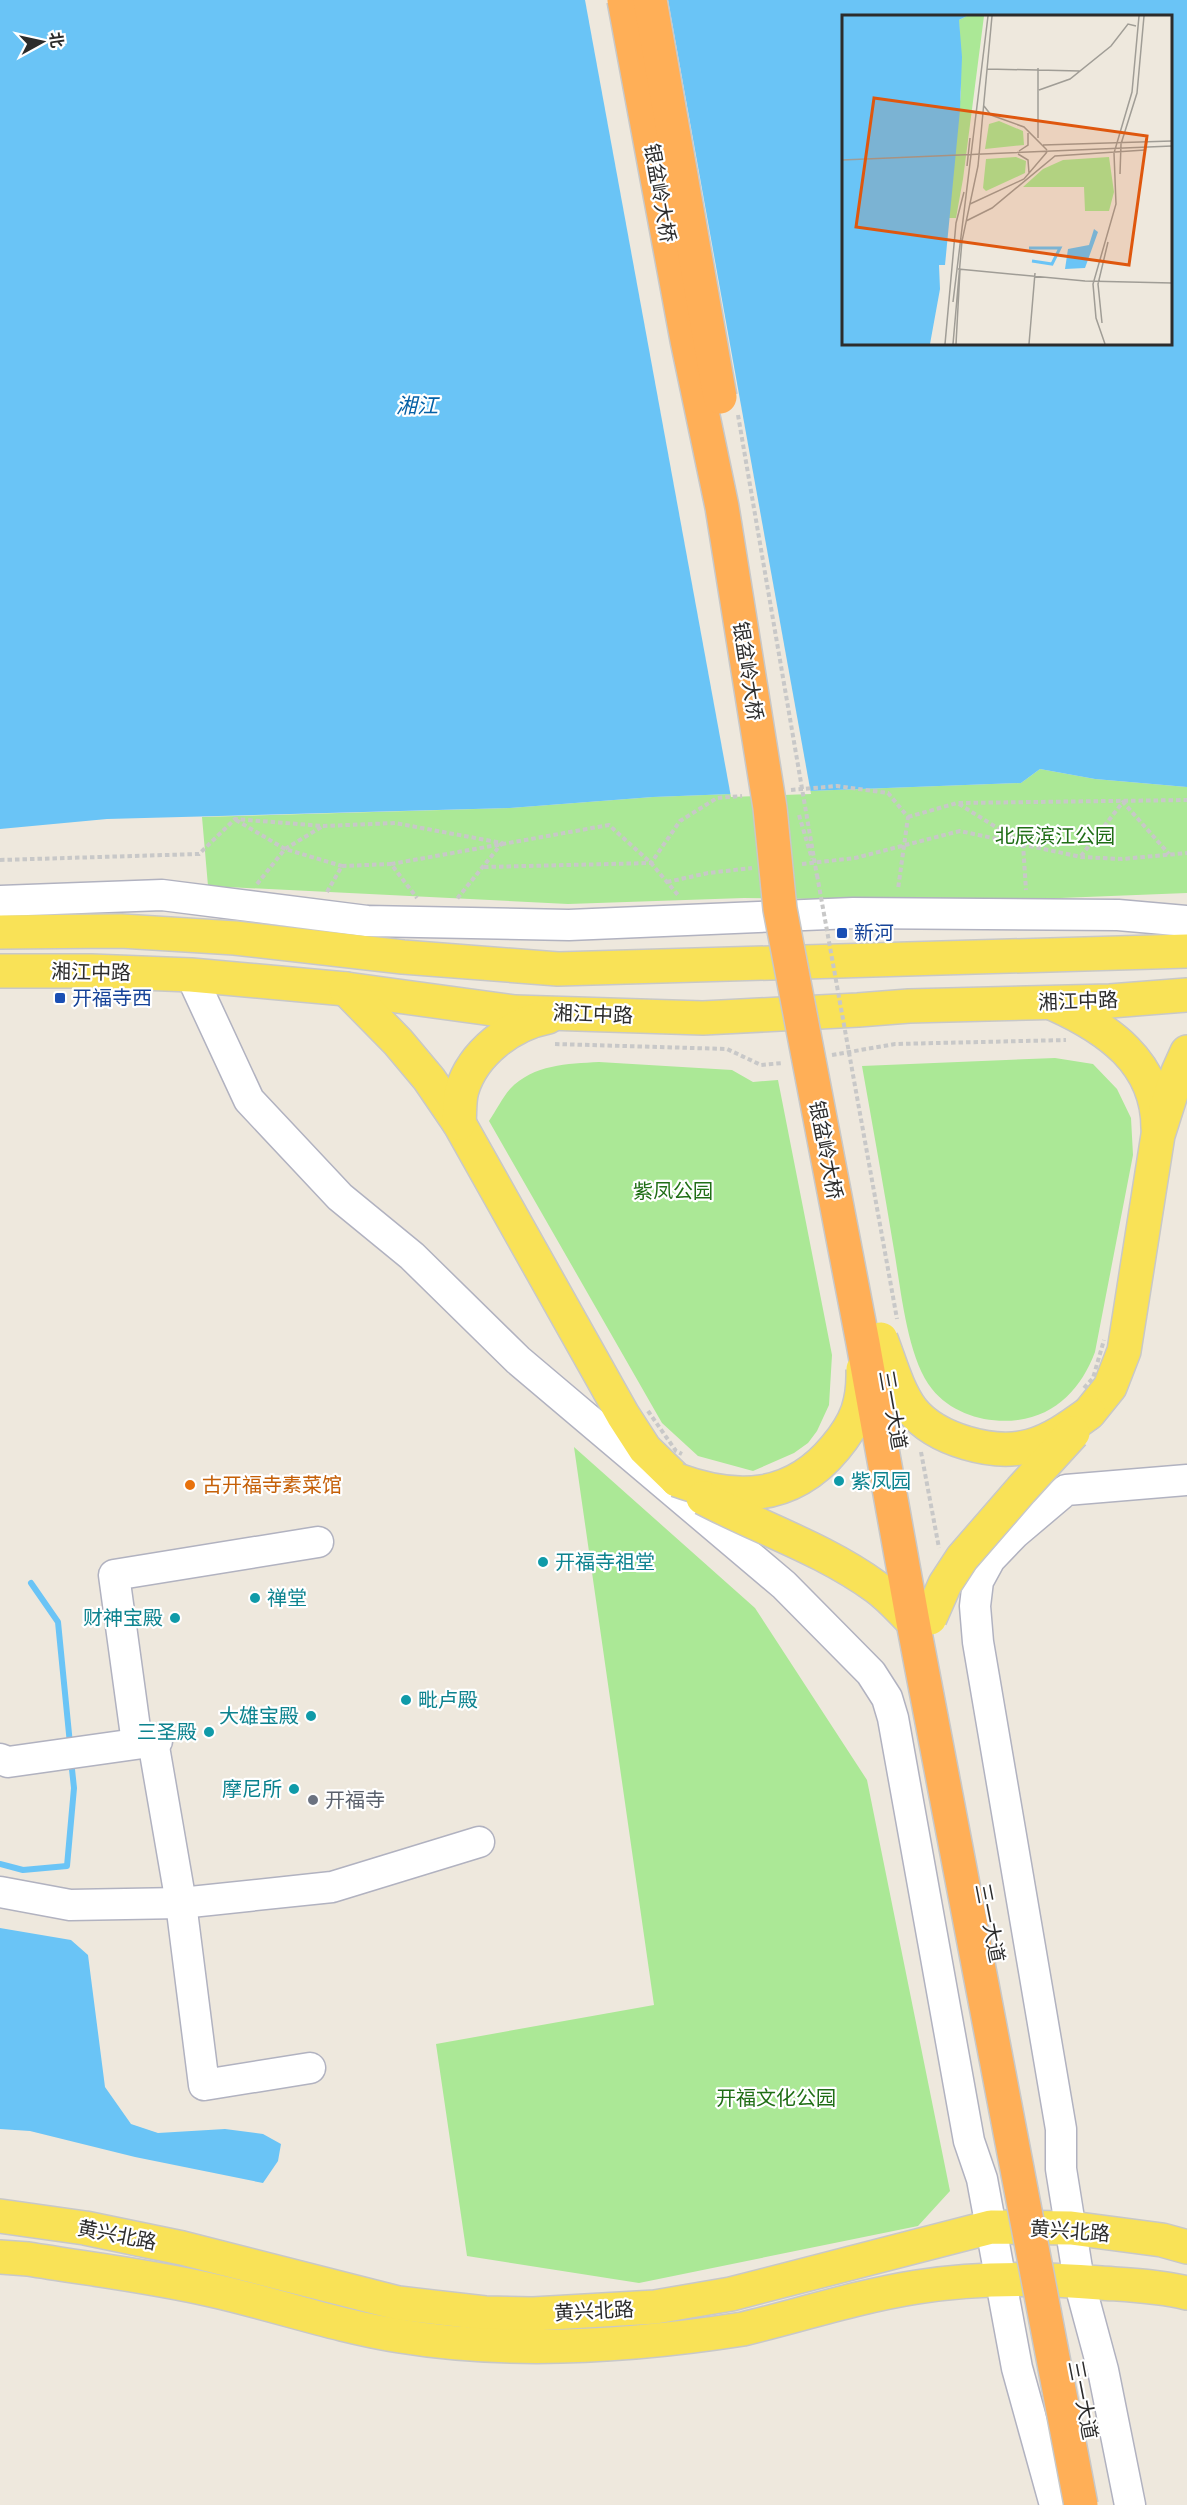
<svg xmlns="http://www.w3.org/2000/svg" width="1187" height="2505" font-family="Rubik,'Noto Sans SC',sans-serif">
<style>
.green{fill:#abe896}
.water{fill:#6ac4f6;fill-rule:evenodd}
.pier{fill:#eee8dd}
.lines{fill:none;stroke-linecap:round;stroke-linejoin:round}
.stream{stroke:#6ac4f6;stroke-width:6}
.minor-casing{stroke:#b1b2c0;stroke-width:33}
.major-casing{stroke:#c8c8c8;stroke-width:36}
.path{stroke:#c8c8c8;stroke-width:4;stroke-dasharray:4.5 3;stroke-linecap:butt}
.minor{stroke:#fff;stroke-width:30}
.major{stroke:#f9e257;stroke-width:33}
.major-bridge-casing{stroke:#c8c8c8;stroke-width:36;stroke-linecap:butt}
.highway-bridge-casing{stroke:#c8c8c8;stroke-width:36;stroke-linecap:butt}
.path-bridge{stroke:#c8c8c8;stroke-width:4;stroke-dasharray:4.5 3;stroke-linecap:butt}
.major-bridge{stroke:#f9e257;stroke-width:33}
.highway-bridge{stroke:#ffaf57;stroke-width:33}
.transit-dot{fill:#1a4fb4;stroke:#fff;stroke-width:2}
.culture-dot{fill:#0f9aa8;stroke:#fff;stroke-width:2}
.food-dot{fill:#e8710a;stroke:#fff;stroke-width:2}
.worship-dot{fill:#6b7280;stroke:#fff;stroke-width:2}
.labels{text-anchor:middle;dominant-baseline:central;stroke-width:4.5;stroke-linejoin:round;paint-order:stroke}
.street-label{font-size:20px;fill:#2c2c2c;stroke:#fff}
.park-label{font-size:20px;fill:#206e16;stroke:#fff}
.transit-label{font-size:20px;fill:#164399;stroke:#fff;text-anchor:start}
.culture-label{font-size:20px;fill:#0d838f;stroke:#fff;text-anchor:start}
.food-label{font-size:20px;fill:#c56008;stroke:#fff;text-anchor:start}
.worship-label{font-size:20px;fill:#5b616d;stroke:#fff;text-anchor:start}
.water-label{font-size:21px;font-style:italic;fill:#0560a6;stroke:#fff}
.inset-river{fill:none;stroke:#6ac4f6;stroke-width:3}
.inset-road{fill:none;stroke:#a09d96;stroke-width:1.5}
.view{fill:#df570e;fill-opacity:0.15;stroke:#df570e;stroke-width:3}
.inset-edge{fill:none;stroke:#2c2c2c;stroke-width:3}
</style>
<rect width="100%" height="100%" fill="#eee8dd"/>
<g class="green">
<path d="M1040,769L1095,779L1187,787V893L985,901L744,898L568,904L208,886L202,817L510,808L653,797L1021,783Z"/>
<path d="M1055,1058L1093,1064L1117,1089L1131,1118L1133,1155L1095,1352C1082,1387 1057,1415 1018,1420C987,1424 952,1414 932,1389C907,1358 901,1289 894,1250C884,1189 873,1128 862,1066Z"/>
<path d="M599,1062L732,1070L753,1082L778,1080L832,1355L829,1405L817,1431L808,1443L794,1453L753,1471L698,1456L662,1423L489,1121C496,1111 502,1098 510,1089C534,1064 567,1064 599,1062Z"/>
<path d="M574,1447L755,1608L867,1780L950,2191L918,2226L639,2283L467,2256L436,2044L654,2005Z"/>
</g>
<g class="water">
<path d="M0,0H1187V787L1095,779L1040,769L1021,783L653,797L510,808L107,819L0,829ZM844,16H1170V344H844Z"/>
<path d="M0,1928L71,1940L88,1955L105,2087L131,2124L158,2133L225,2129L263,2134L281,2144L278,2161L263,2183L135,2157L30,2131L0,2129Z"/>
</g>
<path class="pier" d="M585,0H668L811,794L731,797Z"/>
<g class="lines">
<g class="stream">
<path d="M31,1583L58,1622L70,1744"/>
<path d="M0,1864L23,1870L67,1866L74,1788L71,1760"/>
</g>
<defs>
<g id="minor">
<path d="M0,901L162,895L367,921L569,925L853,913L1118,915L1187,921"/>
<path d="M191,975L249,1100L340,1197L412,1256L518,1360L784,1585L871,1673L887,1698L893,1718L969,2141L982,2179L1017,2368L1055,2505"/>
<path d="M153,1741L181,1903L204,2085L310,2068"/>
<path d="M137,1743L114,1575L318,1542"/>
<path d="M0,1759L8,1762L157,1741"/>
<path d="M0,1892L70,1905L181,1903L332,1887L479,1842"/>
<path d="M1130,2505L1103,2370L1079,2281L1061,2169V2129L978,1642L975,1606L978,1581L990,1559L1014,1534L1066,1490L1187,1480"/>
</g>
<g id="major">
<path d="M0,932L121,931L235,938L403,957L558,969L1187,951"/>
<path d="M0,971H91L191,975L346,989L515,1012L703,1018L858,1010L909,1006L1110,1001L1187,995"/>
<path d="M346,989L398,1042L429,1079L459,1123L623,1415L645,1449L677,1480"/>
<path d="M1054,1004C1107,1028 1158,1062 1158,1128"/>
<path d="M459,1123C460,1112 459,1100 462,1090C473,1053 511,1024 548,1017"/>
<path d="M1089,1413L1110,1387L1124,1351L1158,1135L1178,1072L1187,1052"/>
<path d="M0,2216L85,2228L182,2248L398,2303L485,2313L533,2314L655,2307L731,2294L991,2227L1071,2228L1162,2240L1187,2247"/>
<path d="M0,2257L28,2259C89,2269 151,2276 211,2290C274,2304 336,2326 400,2336C510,2354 634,2346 743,2329C801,2315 859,2296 917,2287C978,2277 1040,2278 1101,2283C1129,2285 1159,2286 1187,2293"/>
</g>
</defs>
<use href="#minor" class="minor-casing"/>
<use href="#major" class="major-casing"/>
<g class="path">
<path d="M791,790L837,786L888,793L908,817L898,889"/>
<path d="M959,804L1023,844L1026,890"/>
<path d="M908,817L957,803L1187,800"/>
<path d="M236,820L285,849L342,866"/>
<path d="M1081,856L1123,802L1169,854"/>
<path d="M0,860L199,854L235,819L323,826L395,823L502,843L456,900"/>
<path d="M391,864L609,825L651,863L678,895"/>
<path d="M802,864L855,858L960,831L1081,857L1122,859L1187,853"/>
<path d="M484,867L651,863L680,821L717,798L742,796"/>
<path d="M667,882L708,873L752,868"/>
<path d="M257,884L285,849L323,826"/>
<path d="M327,892L342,866L391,864L417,898"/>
<path d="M555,1044L727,1049L761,1065L783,1063"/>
<path d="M832,1055L895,1044L1066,1040"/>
<path d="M921,1452L939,1548"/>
</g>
<use href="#minor" class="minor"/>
<use href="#major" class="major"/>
<defs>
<g id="major-bridge">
<path d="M881,1339C890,1362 897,1390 912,1410C936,1440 994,1456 1030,1446C1052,1440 1071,1426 1089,1413"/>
<path d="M677,1480C737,1502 792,1500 835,1448C857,1422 864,1402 863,1369"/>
<path d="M703,1498C760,1528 824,1549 876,1587C890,1597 901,1610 913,1622"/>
<path d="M930,1618L945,1584L962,1558L1021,1490L1073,1433"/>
</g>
<g id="highway-bridge">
<path d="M624,0L687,340L722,507L770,808L780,909L863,1343L913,1622L1081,2505"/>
<path d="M650,0L720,397"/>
</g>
</defs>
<use href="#major-bridge" class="major-bridge-casing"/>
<use href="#highway-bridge" class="highway-bridge-casing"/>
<g class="path-bridge">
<path d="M738,415L817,876"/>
<path d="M799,815L812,859"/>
<path d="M817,875L897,1319"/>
<path d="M1084,1388L1093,1378L1104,1340"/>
<path d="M648,1411L676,1451L682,1454"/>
</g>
<use href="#major-bridge" class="major-bridge"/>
<use href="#highway-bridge" class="highway-bridge"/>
</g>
<g class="transit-dot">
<rect x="836" y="927" width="12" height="12" rx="3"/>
<rect x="54" y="992" width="12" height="12" rx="3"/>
</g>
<g class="culture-dot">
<circle cx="839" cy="1481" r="6"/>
<circle cx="543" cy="1562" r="6"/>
<circle cx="255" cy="1598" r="6"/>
<circle cx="175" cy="1618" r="6"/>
<circle cx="406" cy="1700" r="6"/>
<circle cx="311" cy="1716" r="6"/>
<circle cx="209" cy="1732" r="6"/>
<circle cx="294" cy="1789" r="6"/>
</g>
<circle class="food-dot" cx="190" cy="1485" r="6"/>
<circle class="worship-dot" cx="313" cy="1800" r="6"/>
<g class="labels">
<g class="street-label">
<text transform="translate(660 193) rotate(80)">银盆岭大桥</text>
<text transform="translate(748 671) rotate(81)">银盆岭大桥</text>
<text transform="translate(91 972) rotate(1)">湘江中路</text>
<text transform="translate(1078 1001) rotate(-2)">湘江中路</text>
<text transform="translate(593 1014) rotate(2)">湘江中路</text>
<text transform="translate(826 1150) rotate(79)">银盆岭大桥</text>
<text transform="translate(893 1410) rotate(80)">三一大道</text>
<text transform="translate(990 1923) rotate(79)">三一大道</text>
<text transform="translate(1070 2231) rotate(4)">黄兴北路</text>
<text transform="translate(117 2235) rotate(11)">黄兴北路</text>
<text transform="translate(594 2311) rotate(-3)">黄兴北路</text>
<text transform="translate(1083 2400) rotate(79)">三一大道</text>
</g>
<g class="park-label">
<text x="1055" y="836">北辰滨江公园</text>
<text x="673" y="1191">紫凤公园</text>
<text x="776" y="2098">开福文化公园</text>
</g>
<g class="transit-label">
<text x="854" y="933">新河</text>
<text x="72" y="998">开福寺西</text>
</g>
<g class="culture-label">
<text x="851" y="1481">紫凤园</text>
<text x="555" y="1562">开福寺祖堂</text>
<text x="267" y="1598">禅堂</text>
<text x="163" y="1618" text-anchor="end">财神宝殿</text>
<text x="418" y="1700">毗卢殿</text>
<text x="299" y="1716" text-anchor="end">大雄宝殿</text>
<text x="197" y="1732" text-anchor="end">三圣殿</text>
<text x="282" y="1789" text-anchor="end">摩尼所</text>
</g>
<g class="food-label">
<text x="202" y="1485">古开福寺素菜馆</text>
</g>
<g class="worship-label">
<text x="325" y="1800">开福寺</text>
</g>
<g class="water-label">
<text x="417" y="405">湘江</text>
</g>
</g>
<g transform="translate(842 15)">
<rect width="330" height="330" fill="#eee8dd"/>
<path d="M125,1H142L121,164L114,203H106L119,77L117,5ZM157,106L181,116L182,130L143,134L147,109ZM174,142L184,146L183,158L144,176L141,173L144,144ZM267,142L272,177L267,196H243L242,172H181L201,154L221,145Z" fill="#abe896"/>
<path d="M0,1H125L117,5L120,42L118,95L103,250H97L98,274L88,329H0ZM252,214L256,217L243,253L223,254L226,234L247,230Z" fill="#6ac4f6"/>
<path class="inset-river" d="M187,233H218L210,249L190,246"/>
<path class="inset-road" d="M145,54L238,56M197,75L228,64L269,31L286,9L294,11M142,91L149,100L182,112L205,135M196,123V53M201,130L330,126M177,136L186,130V118M176,139L186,145L187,158M0,145L330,131M125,151L128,123M278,159L279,129L295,78L302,1M128,189L182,164L205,137M124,206L150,193L213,141L303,135M116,254L243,266L330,268M111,287L146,1M260,308L256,269L266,227M103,329L114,208L122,177M111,329L120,226L136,151L150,1M114,329L118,255M187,329L193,258M263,329L254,303L251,269L274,189L272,138L290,77L297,1"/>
<path class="view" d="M32,83L305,121L287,250L14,212Z"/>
<rect width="330" height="330" class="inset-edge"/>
</g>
<g transform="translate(42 42) rotate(82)" stroke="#ffffff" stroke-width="4.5" paint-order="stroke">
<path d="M0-4.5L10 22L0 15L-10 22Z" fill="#2c2c2c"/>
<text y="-9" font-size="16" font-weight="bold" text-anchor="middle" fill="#2c2c2c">北</text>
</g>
</svg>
